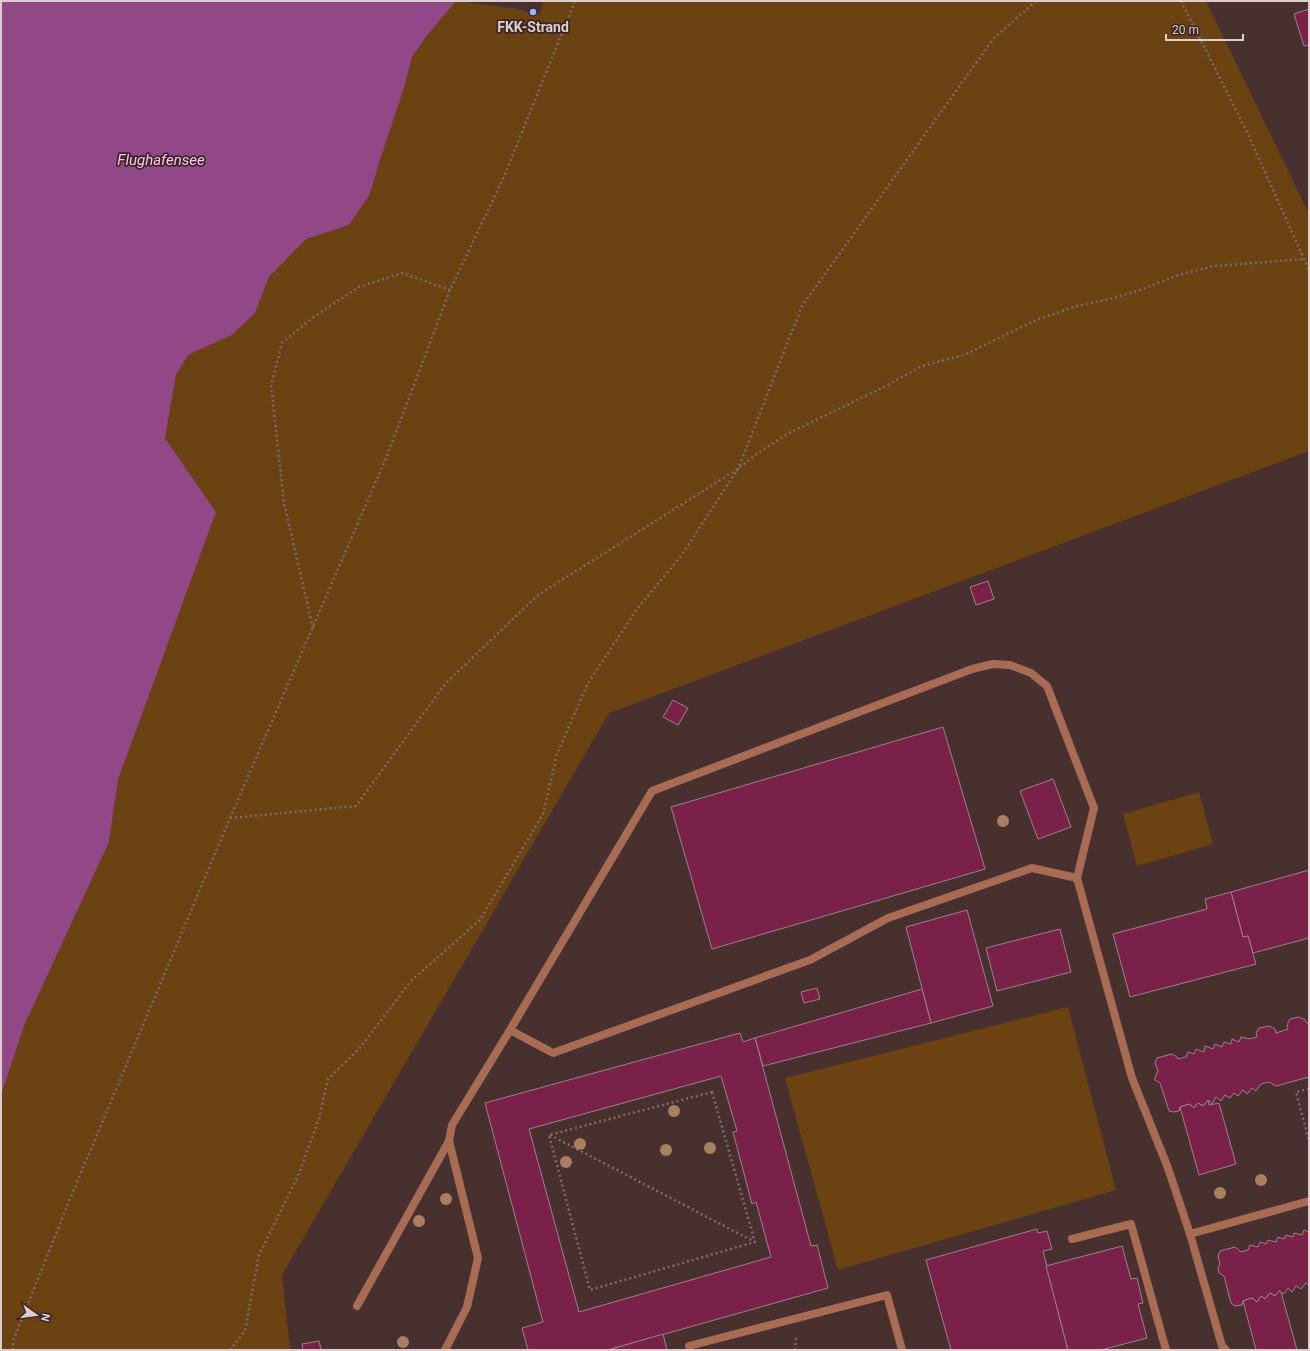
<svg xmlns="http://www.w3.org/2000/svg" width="1310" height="1351" font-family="Roboto,sans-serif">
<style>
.green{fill:#6b4211}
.water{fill:#924887}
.building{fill:#7a214a;stroke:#9d818a;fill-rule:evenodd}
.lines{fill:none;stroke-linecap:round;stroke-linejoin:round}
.path{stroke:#806b6a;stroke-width:2.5;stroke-dasharray:2 3;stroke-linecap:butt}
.lane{stroke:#a86c55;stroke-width:8}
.tree{fill:#a87f60}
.poi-dot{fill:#94b7fd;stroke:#3d2626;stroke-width:1.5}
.labels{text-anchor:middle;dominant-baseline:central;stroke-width:3.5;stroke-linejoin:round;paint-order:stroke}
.poi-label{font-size:14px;font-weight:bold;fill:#ddcdcd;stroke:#3d2626}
.water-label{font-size:15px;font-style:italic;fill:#ffc1f3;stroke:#3d2626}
</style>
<rect width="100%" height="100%" fill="#48302f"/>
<g class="green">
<path d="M455,1L513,8L539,15L544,1H1206L1309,214V451L609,713L282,1275L290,1350H1V1095L24,1026L109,842L118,780L216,512L165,438L176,375L188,355L232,335L255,313L269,277L306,239L349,225L370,194L379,163L404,88L412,57L429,33Z"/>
<path d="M1199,792L1213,844L1137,866L1123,814Z"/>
<path d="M1068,1007L1116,1190L838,1270L785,1078Z"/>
</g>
<path class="water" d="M1,1H456L429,33L412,57L404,88L379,163L370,194L349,225L306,239L269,277L255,313L232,335L188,355L176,375L165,438L216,512L118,780L109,842L24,1026L1,1095Z"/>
<g class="building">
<path d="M1309,9V45L1304,46L1294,14Z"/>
<path d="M988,581L994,599L976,605L970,587Z"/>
<path d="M673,700L688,708L678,725L663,717Z"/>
<path d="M943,727L985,869L712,949L671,807Z"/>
<path d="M1053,779L1071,827L1038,839L1020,791Z"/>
<path d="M1309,870V938L1253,953L1248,936L1243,937L1231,892Z"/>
<path d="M1231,892L1243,937L1248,936L1256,964L1130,997L1113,934L1207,909L1205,899Z"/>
<path d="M967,910L993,1006L931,1023L906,927Z"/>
<path d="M1060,929L1071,972L997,991L986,948Z"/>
<path d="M817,988L820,999L804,1003L801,992Z"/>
<path d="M922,989L931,1023L763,1066L755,1038Z"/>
<path d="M1299,1017L1305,1020L1307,1023H1309V1077L1276,1086L1269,1082L1261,1084L1256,1091L1252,1088L1247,1094L1243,1090L1238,1096L1234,1093L1230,1098L1225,1095L1221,1101L1216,1097L1212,1104L1208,1100L1203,1106L1198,1103L1194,1108L1189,1104L1180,1107L1179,1111L1173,1112L1169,1111L1160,1083L1155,1080V1077L1158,1071L1155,1063L1157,1058L1172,1054L1177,1057L1178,1059L1186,1057L1188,1052L1194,1054L1196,1049L1204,1052L1205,1046L1213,1049L1215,1044L1222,1047L1224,1042L1231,1044L1232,1039L1239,1042L1241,1037L1250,1039L1257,1037L1256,1033L1259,1028L1269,1026L1275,1029L1276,1033L1288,1029L1287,1025L1290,1019Z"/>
<path d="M740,1033L743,1042L755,1038L811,1246L817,1245L828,1288L608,1350H528L522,1328L543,1322L485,1103ZM721,1076L737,1131L733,1132L752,1204L756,1202L771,1257L579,1312L529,1129Z"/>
<path d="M1208,1100L1209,1105L1219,1103L1236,1164L1199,1175L1180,1107L1189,1104L1194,1108L1198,1103L1203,1106Z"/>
<path d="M1037,1229L1038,1233L1047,1231L1052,1249L1043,1251L1068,1350H951L926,1260Z"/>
<path d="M1304,1230L1309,1232V1286L1306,1283L1301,1289L1296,1286L1292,1292L1288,1288L1284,1294L1279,1291L1275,1296L1270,1293L1265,1299L1261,1296L1257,1302L1252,1298L1243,1301L1242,1305L1235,1306L1231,1303L1224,1276L1219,1273L1218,1268L1220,1264L1218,1256L1220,1251L1235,1247L1241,1252L1248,1250L1250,1245L1258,1247L1260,1242L1266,1244L1268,1240L1276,1242L1278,1237L1284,1239L1286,1235L1293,1237L1294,1233L1302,1235Z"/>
<path d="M1122,1246L1131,1279L1137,1278L1143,1303L1138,1304L1147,1338L1101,1350H1068L1046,1266Z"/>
<path d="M1279,1291L1281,1292L1297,1350H1256L1243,1301L1252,1298L1257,1302L1261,1296L1265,1299L1270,1293L1275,1296Z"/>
<path d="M663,1334L667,1350H608Z"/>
<path d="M319,1341L321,1350H303L302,1344Z"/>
</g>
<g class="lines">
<g class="path">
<path d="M1181,1L1247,132L1309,270"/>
<path d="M313,628L284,503L271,385L282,343L312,318L359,287L402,273L450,290"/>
<path d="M230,818L356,806L445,684L538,595L738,469L758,453L787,434L884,387L922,366L964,355L1036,320L1077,306L1110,299L1140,290L1178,275L1214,266L1304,259"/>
<path d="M1309,1089L1296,1092L1309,1141"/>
<path d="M712,1092L755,1242L590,1290L549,1135Z"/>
<path d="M550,1135L755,1242"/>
<path d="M13,1350V1341L70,1199L230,818L387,456L450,290L503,179L575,1"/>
<path d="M230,1350L245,1331L259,1255L298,1176L319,1119L328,1079L359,1049L411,981L480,920L543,814L557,754L588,683L637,609L681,556L738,469L802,306L994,38L1036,1"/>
<path d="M795,1350L796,1337"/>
</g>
<g class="lane">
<path d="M510,1030L652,791L972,669L993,664L1010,665L1031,673L1047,686L1094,808L1077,878L1132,1078L1168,1168L1190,1234L1222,1346L1226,1350"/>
<path d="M1190,1234L1309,1201"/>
<path d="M1072,1239L1131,1224L1166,1350"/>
<path d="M357,1306L449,1141L452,1125L510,1030L553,1053L810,960L888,918L1032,868L1077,878"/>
<path d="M689,1346L887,1295L902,1350"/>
<path d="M445,1350L467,1307L478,1258L449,1141"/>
</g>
</g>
<g class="tree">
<circle cx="1003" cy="821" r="6"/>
<circle cx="674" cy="1111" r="6"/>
<circle cx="580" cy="1144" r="6"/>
<circle cx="710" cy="1148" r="6"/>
<circle cx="666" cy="1150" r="6"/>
<circle cx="566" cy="1162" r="6"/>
<circle cx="1261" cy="1180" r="6"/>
<circle cx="1220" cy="1193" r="6"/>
<circle cx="446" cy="1199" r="6"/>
<circle cx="419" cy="1221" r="6"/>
<circle cx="403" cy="1342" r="6"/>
</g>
<circle class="poi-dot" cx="533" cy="12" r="4"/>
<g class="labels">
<g class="poi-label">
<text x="533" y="27">FKK-Strand</text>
</g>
<g class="water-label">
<text x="161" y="160">Flughafensee</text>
</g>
</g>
<rect width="1310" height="1351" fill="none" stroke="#ddcdcd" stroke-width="4"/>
<g transform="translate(36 1315) rotate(104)" stroke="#3d2626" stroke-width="3" paint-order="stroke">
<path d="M0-3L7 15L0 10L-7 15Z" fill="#ddcdcd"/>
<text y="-6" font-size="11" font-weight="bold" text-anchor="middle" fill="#ddcdcd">N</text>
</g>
<path d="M1166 34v6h77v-6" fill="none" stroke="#ddcdcd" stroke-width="2"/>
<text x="1172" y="34" font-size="12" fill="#ddcdcd" stroke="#3d2626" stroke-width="3" paint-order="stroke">20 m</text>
</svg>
